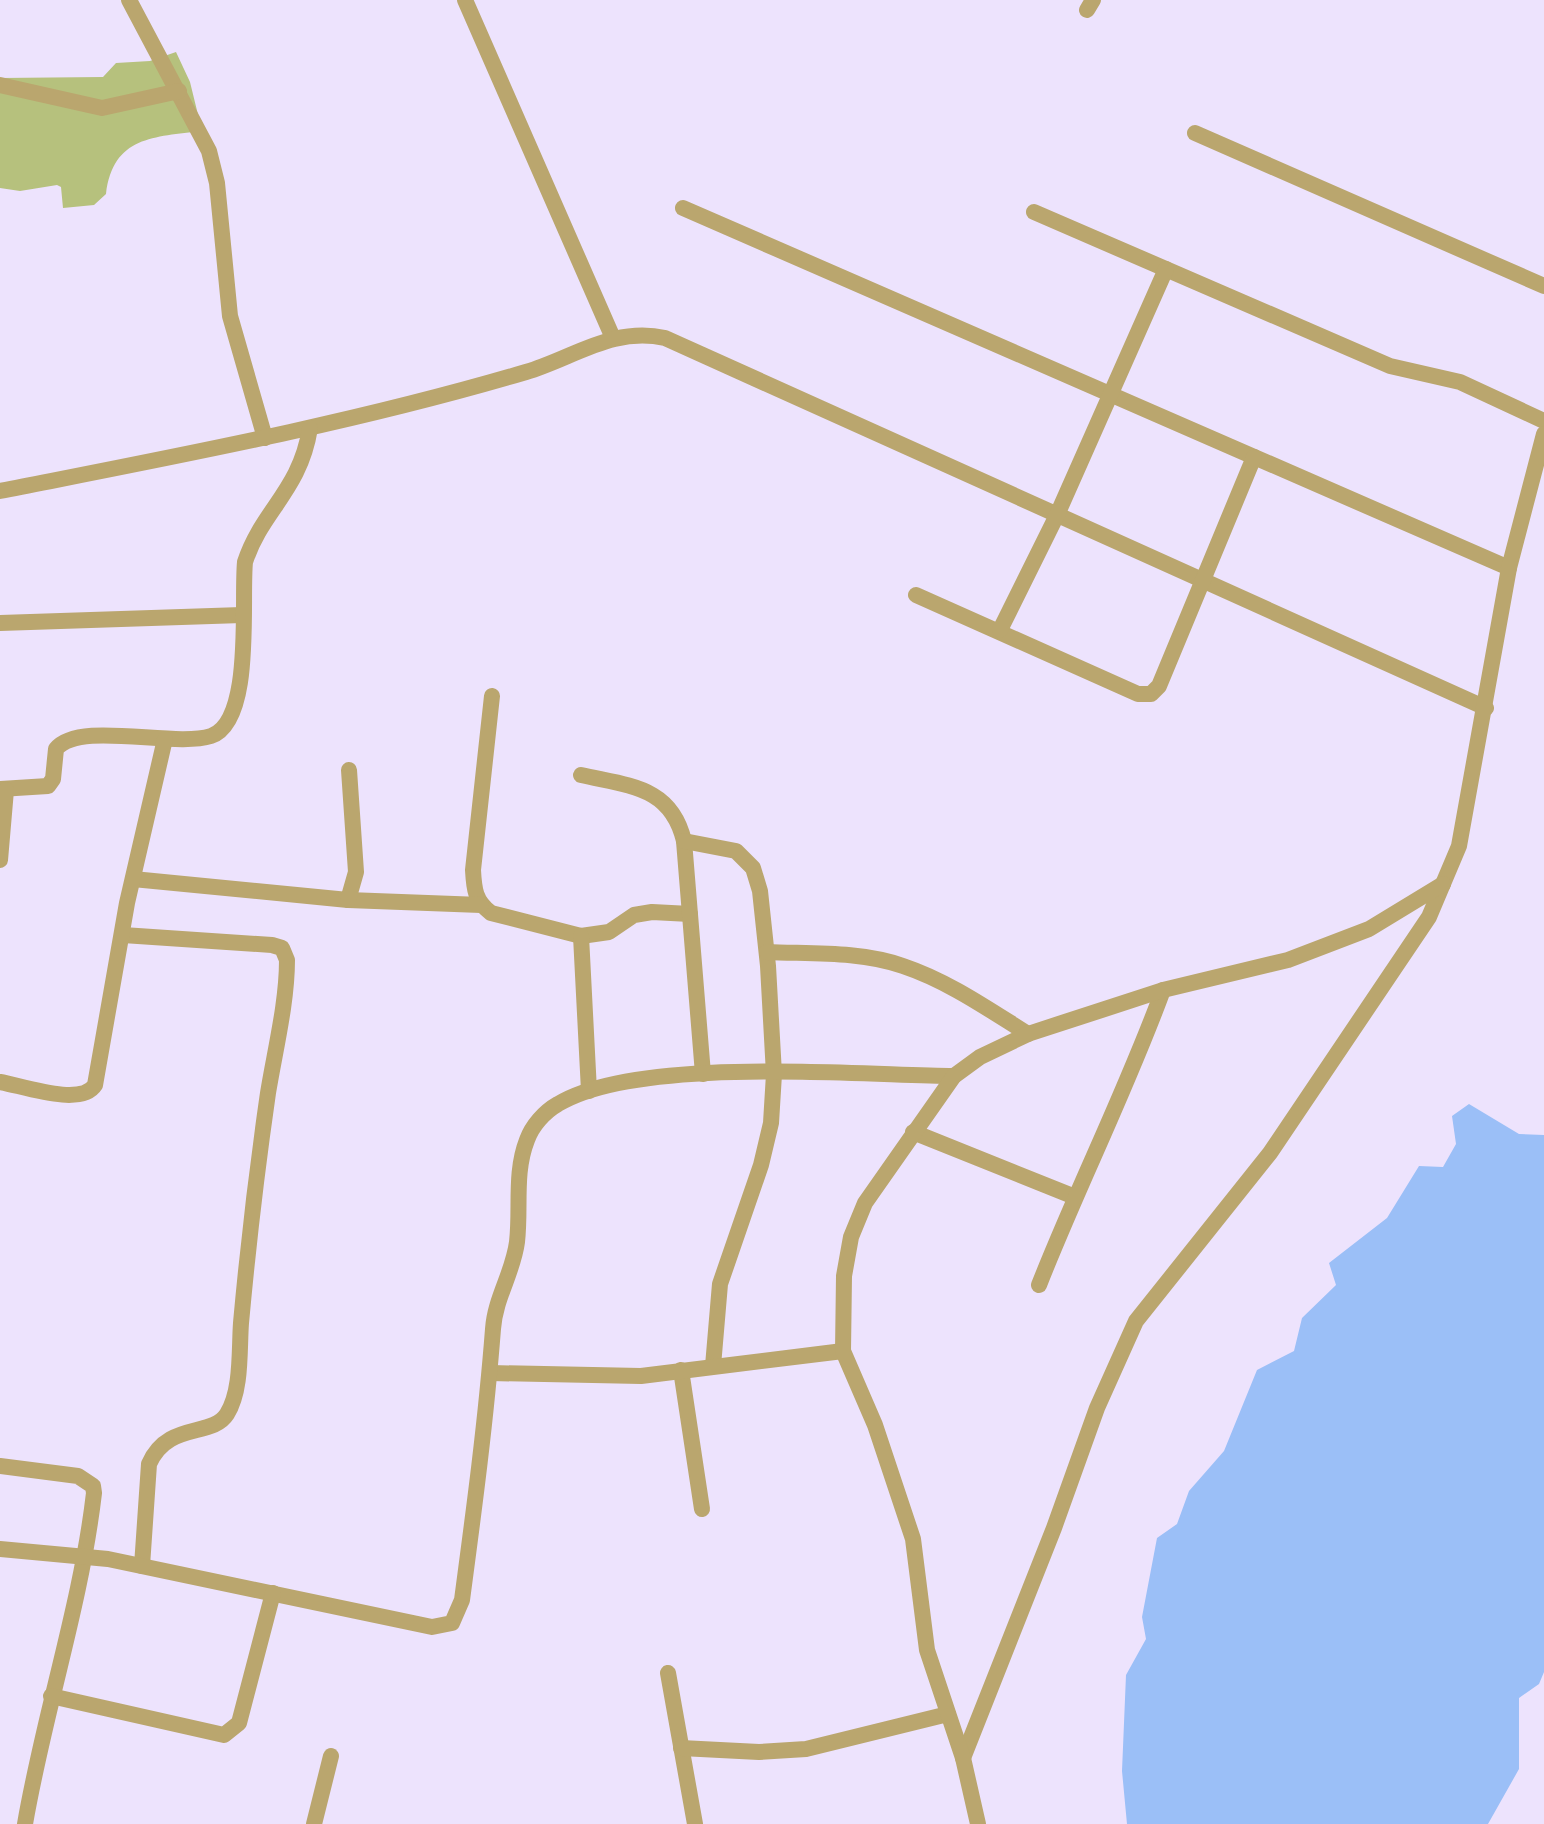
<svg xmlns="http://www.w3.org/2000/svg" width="1544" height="1824" font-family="'Public Sans',sans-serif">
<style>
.green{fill:#b6c17d}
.water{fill:#9bbff7}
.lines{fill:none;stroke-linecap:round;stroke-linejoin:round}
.street{stroke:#baa66e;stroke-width:16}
</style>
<rect width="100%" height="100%" fill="#ede3fd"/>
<path class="green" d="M176,52L190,82L202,131C154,137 113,136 106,194L94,205L63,208L61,187L57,185L20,191L0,188V78L103,77L116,63L150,61Z"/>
<path class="water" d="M1469,1104L1519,1134L1544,1135V1672L1539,1684L1519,1698V1769L1488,1824H1127L1122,1771L1126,1675L1146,1639L1142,1617L1157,1538L1177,1524L1189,1491L1224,1451L1257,1370L1294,1351L1302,1318L1336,1285L1329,1263L1387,1218L1419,1166L1443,1167L1456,1144L1452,1116Z"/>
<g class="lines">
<g class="street">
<path d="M129,0L209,151L217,183L230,316L265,438"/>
<path d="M465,0L613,338"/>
<path d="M1087,10L1093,0"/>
<path d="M0,85L102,108L179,91"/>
<path d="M1195,133L1544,286"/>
<path d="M683,208L1509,568"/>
<path d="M1034,212L1390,366L1460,382L1544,421"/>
<path d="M0,491C177,456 354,423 526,372C573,358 614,326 665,338L1486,708"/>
<path d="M916,595L1138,694H1151L1159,686L1254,457"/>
<path d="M0,623L242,615"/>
<path d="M1000,630L1057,515L1166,269"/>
<path d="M492,696L473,870C474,889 475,901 491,913L581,936L609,932L634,915L652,912L690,914"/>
<path d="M581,775C629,786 671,786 684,841L703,1074"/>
<path d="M0,789L48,786L53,779L56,749C79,720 174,748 211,736C254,721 241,601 245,562C262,510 300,491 310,428"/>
<path d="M684,841L736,851L753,868L760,891L768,966L774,1074L771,1123L761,1165L720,1284L713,1366"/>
<path d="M0,860L6,790"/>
<path d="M133,879L348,900L481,905"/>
<path d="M348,900L356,872L349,770"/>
<path d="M123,935L272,945L282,948L287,960C287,1003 275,1050 268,1093C257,1169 248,1246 241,1323C239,1350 242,1390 227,1414C212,1438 168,1421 149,1464L142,1566"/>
<path d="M581,936L589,1091"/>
<path d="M767,952C811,954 860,951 903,966C948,981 988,1009 1028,1034"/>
<path d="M0,1082C23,1086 81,1107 95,1085L127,903L165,739"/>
<path d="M913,1132L1075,1197"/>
<path d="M1039,1285C1078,1186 1126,1091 1163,990"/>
<path d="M681,1370L702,1509"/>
<path d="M491,1373L641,1376L843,1351"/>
<path d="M0,1466L78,1476L93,1486L94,1493C81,1605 44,1713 25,1824"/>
<path d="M0,1549L108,1559L432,1627L452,1623L462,1600C474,1510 486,1420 493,1329C495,1298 513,1273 517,1242C521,1208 514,1173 527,1140C532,1126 544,1112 558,1104C637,1056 857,1075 954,1076"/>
<path d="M668,1673L695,1824"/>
<path d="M51,1696L224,1735L239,1723L273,1593"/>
<path d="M681,1748L759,1752L806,1749L948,1714"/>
<path d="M963,1758L1054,1528L1097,1408L1136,1321L1270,1153L1429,917L1459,846L1509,568L1544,434"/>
<path d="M314,1824L331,1756"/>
<path d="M978,1824L963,1758L927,1650L913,1539L875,1425L843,1351L844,1276L851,1237L865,1203L954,1076L980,1057L1028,1034L1163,990L1288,960L1369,929L1443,884"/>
</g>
</g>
</svg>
